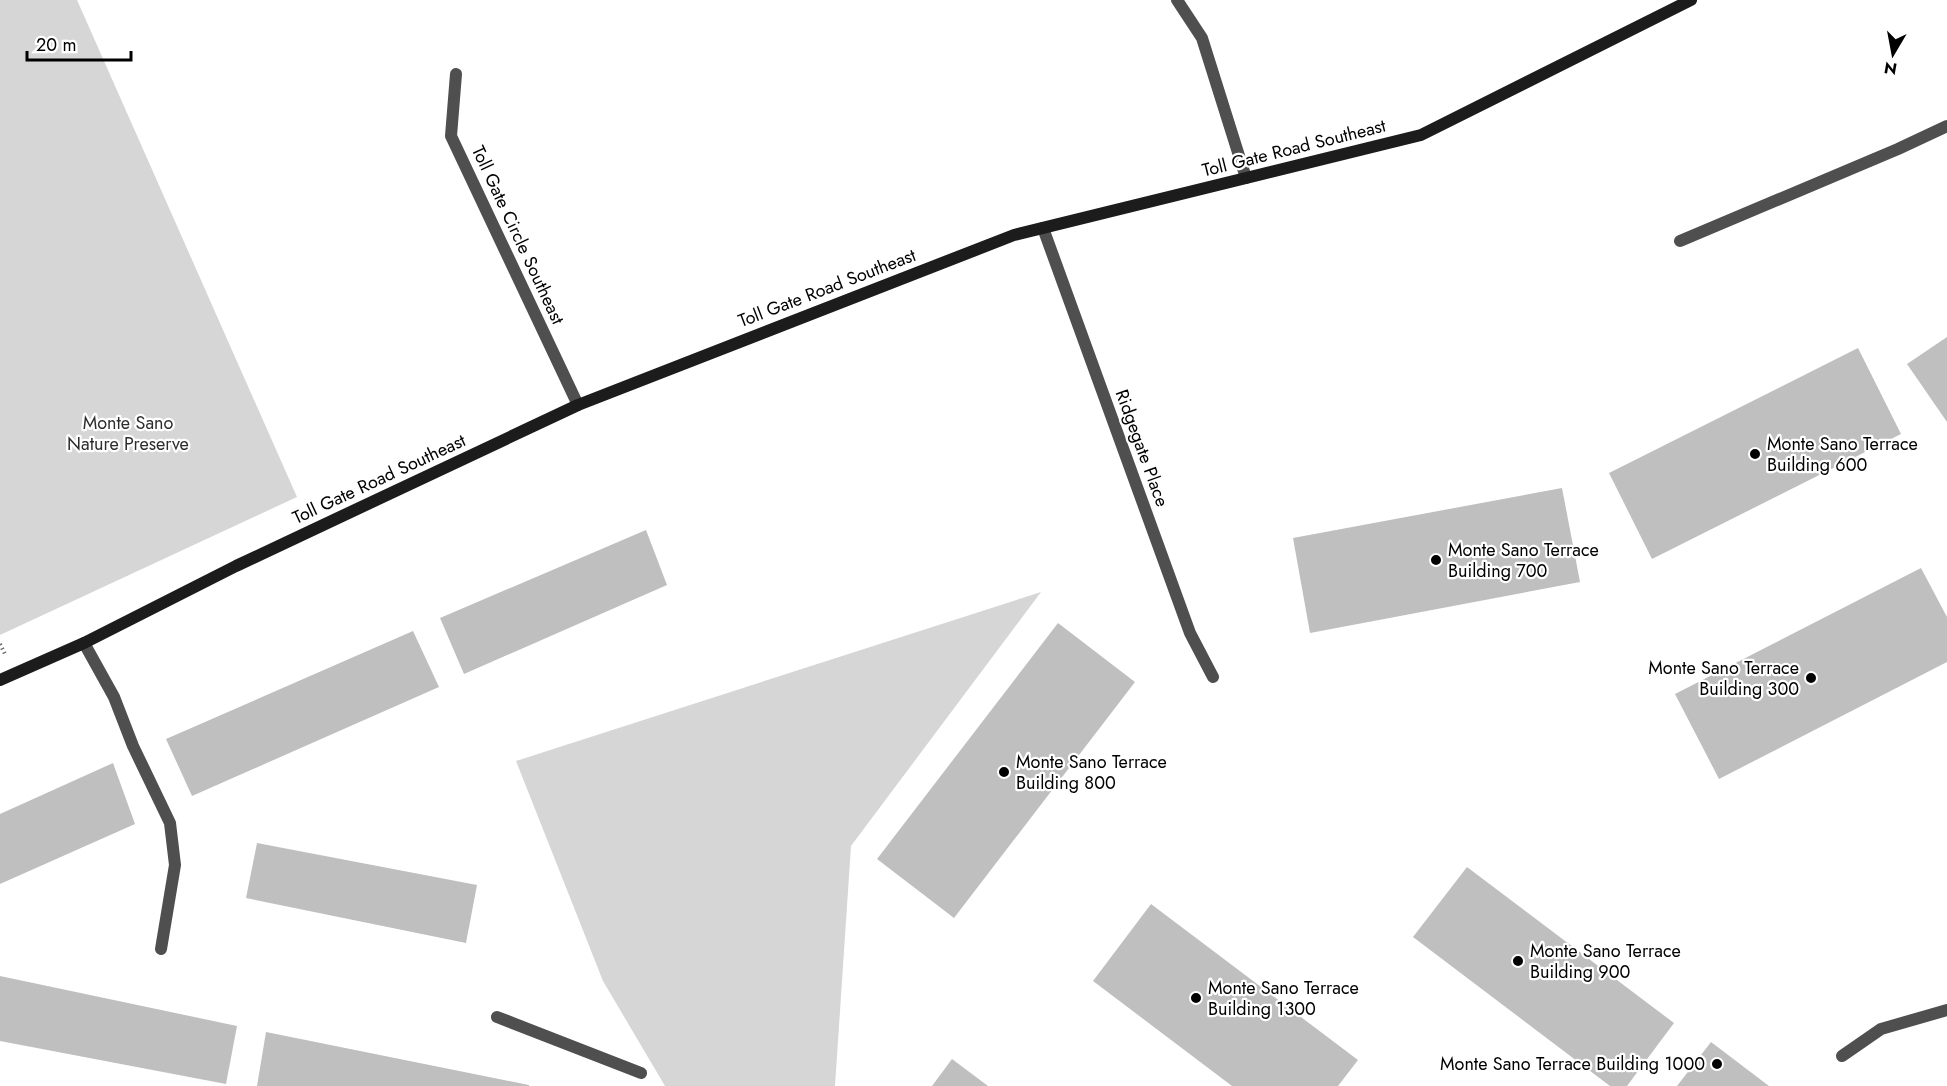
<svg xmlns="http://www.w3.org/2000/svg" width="1947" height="1086" font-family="Jost,sans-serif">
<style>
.green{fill:#d6d6d6}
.building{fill:#bfbfbf}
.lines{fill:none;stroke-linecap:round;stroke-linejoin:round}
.path{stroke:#717171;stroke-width:4;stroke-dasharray:1.5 3;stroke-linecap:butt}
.lane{stroke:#4f4f4f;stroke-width:12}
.street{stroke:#4f4f4f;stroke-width:12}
.secondary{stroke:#1c1c1c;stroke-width:12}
.poi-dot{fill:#000;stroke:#fff;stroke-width:2}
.labels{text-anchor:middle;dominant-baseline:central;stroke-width:4.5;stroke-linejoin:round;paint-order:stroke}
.street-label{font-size:18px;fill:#000;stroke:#fff}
.park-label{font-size:18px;fill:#2d2d2d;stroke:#fff}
.poi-label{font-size:18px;fill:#000;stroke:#fff;text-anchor:start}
</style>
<rect width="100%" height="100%" fill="#fff"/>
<g class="green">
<path d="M0,0H77L297,497L0,635Z"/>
<path d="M1041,592L851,846L835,1086H665L603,981L516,761Z"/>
</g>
<g class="building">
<path d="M1947,337V422L1907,364Z"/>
<path d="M1858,348L1901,434L1652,559L1609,473Z"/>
<path d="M1562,488L1580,582L1310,633L1293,538Z"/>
<path d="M646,530L667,585L464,674L440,618Z"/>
<path d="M1921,568L1947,617V662L1719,779L1675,694Z"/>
<path d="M1058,623L1135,682L954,918L877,859Z"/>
<path d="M413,631L439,687L192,796L166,739Z"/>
<path d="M113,763L135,824L0,884V814Z"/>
<path d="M257,843L477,885L466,943L246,898Z"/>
<path d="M1467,867L1674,1023L1627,1086H1610L1413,937Z"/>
<path d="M1151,904L1358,1060L1338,1086H1232L1093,981Z"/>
<path d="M0,976L237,1026L226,1084L0,1041Z"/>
<path d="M266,1032L529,1085V1086H257Z"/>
<path d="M1711,1042L1769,1086H1677Z"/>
<path d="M952,1059L988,1086H932Z"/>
</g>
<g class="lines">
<path class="path" d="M0,644L5,654"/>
<g class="lane">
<path d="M1043,228L1190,633L1213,677"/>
<path d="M84,643L114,697L133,746L170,823L175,865L161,949"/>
<path d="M497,1017L641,1073"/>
<path d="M1842,1056L1881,1029L1947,1010"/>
</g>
<g class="street">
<path d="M1177,0L1202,38L1246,178"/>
<path d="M456,74L451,136L578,405"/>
<path d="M1680,241L1898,149L1947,126"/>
</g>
<path class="secondary" d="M0,680L84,643L236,566L578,405L1014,235L1421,135L1691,0"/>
</g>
<g class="poi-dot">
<circle cx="1755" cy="454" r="6"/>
<circle cx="1436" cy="560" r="6"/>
<circle cx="1811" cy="678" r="6"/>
<circle cx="1004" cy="772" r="6"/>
<circle cx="1518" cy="961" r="6"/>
<circle cx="1196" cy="998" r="6"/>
<circle cx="1717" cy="1064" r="6"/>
</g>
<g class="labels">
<g class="street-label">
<text transform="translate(1294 148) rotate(-14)">Toll Gate Road Southeast</text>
<text transform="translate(518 235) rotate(65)">Toll Gate Circle Southeast</text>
<text transform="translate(827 288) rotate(-21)">Toll Gate Road Southeast</text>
<text transform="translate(1142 448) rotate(70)">Ridgegate Place</text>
<text transform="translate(379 479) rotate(-25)">Toll Gate Road Southeast</text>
</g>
<g class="park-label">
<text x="128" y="423">Monte Sano<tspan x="128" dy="21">Nature Preserve</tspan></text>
</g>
<g class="poi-label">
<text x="1767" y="444">Monte Sano Terrace<tspan x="1767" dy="21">Building 600</tspan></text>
<text x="1448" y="550">Monte Sano Terrace<tspan x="1448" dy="21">Building 700</tspan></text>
<text x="1799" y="668" text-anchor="end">Monte Sano Terrace<tspan x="1799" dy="21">Building 300</tspan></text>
<text x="1016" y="762">Monte Sano Terrace<tspan x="1016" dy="21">Building 800</tspan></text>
<text x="1530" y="951">Monte Sano Terrace<tspan x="1530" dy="21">Building 900</tspan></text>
<text x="1208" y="988">Monte Sano Terrace<tspan x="1208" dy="21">Building 1300</tspan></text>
<text x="1705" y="1064" text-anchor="end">Monte Sano Terrace Building 1000</text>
</g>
</g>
<g transform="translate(1893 54) rotate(190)" stroke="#ffffff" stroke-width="4.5" paint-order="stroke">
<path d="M0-4.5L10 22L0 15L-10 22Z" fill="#000000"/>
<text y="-9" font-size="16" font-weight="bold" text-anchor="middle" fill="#000000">N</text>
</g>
<path d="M27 51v9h104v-9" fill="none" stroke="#000000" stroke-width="3"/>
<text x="36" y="51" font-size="18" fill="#000000" stroke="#ffffff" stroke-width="4.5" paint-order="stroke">20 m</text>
</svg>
